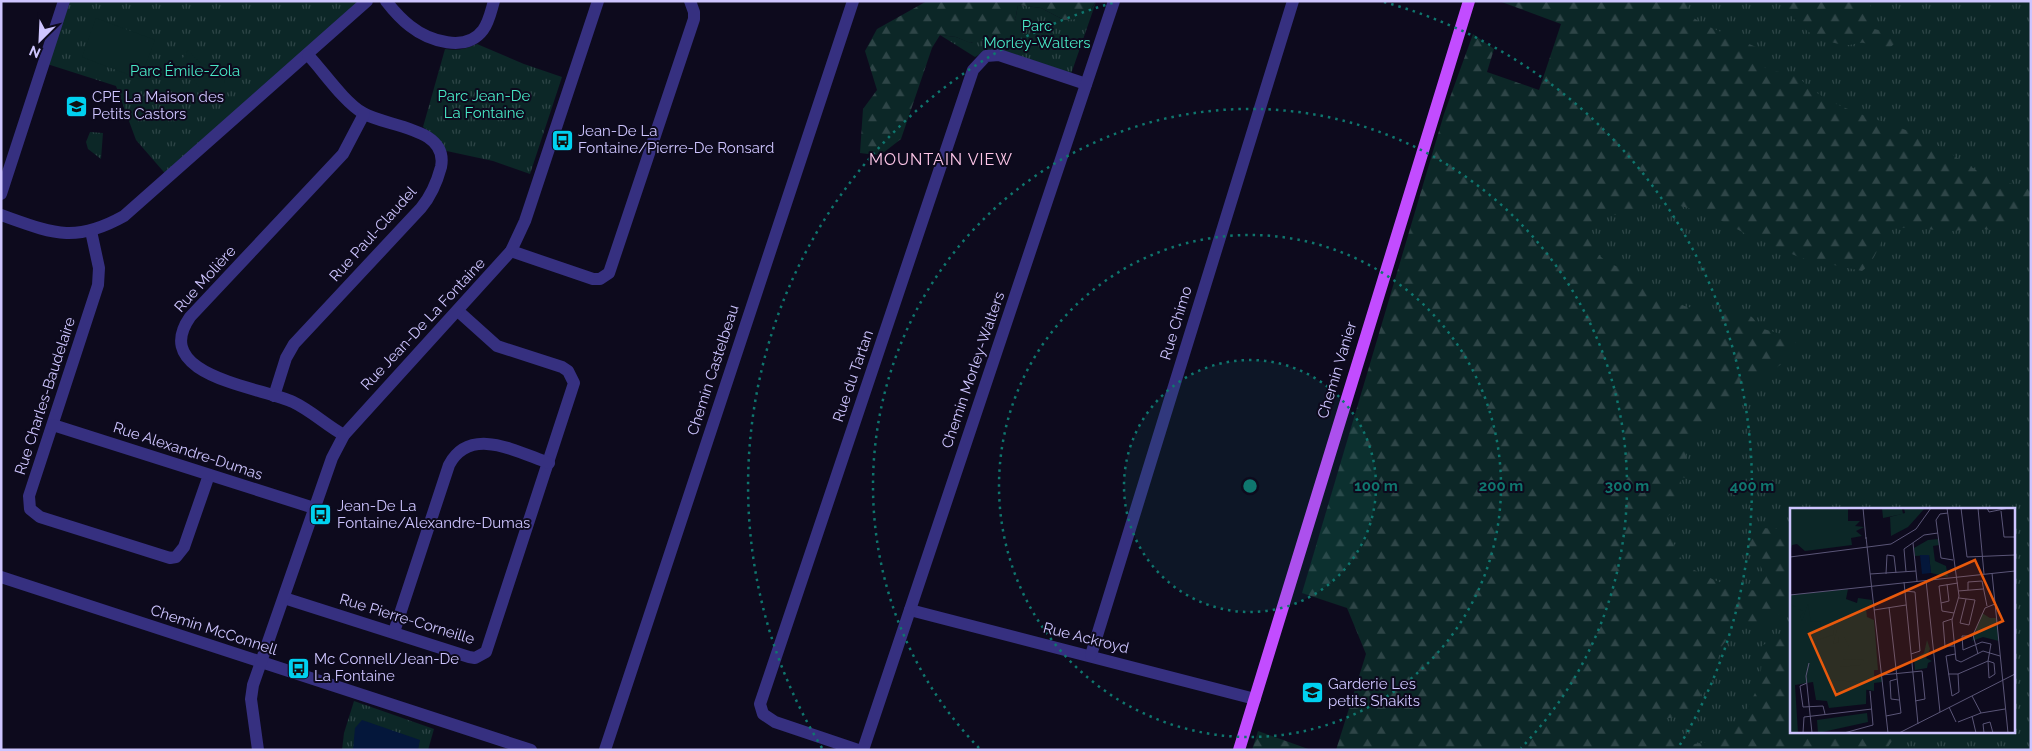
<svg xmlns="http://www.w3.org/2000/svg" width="2032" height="751" font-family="Raleway,sans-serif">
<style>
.grass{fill:url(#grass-tufts);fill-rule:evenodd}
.forest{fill:url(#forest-firs)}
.pitch{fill:#0c2727}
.water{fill:#04173b}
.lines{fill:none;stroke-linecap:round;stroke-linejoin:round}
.minor{stroke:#363080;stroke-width:12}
.major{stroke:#c24cff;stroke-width:12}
.ring{fill:none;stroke:#0f766e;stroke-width:2.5;stroke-dasharray:2.5 5}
.labels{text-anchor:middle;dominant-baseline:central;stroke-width:4;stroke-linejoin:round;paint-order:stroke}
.park-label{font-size:15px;fill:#48e8c5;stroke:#0d0a1d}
.poi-label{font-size:15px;fill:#cec5ff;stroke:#0d0a1d;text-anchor:start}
.street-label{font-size:15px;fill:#cec5ff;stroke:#0d0a1d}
.neighbourhood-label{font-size:16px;letter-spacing:1px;fill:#ffc7e9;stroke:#0d0a1d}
.inset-road{fill:none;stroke:#5a5577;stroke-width:1}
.view{fill:#e8590c;fill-opacity:0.15;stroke:#e8590c;stroke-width:2.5}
.inset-edge{fill:none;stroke:#cec5ff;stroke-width:2.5}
.centre{fill:#0f766e;stroke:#0d0a1d;stroke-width:2.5}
.ring-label{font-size:15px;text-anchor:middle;font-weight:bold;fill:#0f766e;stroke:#0d0a1d;stroke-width:4;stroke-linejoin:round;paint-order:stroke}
</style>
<defs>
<pattern id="grass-tufts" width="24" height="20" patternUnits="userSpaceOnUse" patternTransform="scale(1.25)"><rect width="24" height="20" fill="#0c2727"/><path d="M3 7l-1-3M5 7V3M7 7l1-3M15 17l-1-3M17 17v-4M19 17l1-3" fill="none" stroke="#2e4547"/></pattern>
<pattern id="forest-firs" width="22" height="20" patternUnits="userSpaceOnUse" patternTransform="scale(1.25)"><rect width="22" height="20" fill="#0c2727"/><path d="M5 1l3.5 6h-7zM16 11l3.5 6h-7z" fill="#2e4547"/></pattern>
</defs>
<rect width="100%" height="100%" fill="#0d0a1d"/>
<g class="grass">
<path d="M64,1H367L169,178L136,140L116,86L44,63Z"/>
<path d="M1686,1H2031V750H1590L1529,290ZM1791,510H2013V732H1791Z"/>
<path d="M1096,2L1071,74L986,51L975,57L940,35L956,37L971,43L1015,21L1018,5L1041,8L1064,20L1089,12Z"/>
<path d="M477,44L524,64L562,77L530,174L493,161L442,150L434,135L423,127L445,49C456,51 467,49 477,44Z"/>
<path d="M90,132L103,133L101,159L88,149L86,142Z"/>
<path d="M354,701L434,729L428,750H342L344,733Z"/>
</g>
<g class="forest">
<path d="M927,1H1096L1089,12L1080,19L1064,20L1041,8L1018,5L1015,21L1008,34L970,43L956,37L940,35L932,48L901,139L883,153L876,155L860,153L863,109L877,90L865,51L877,29Z"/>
<path d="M1499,1H1687L1689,15L1705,25L1756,47L1758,62L1768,70L1797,75C1825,110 1883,118 1922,137C1946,149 1967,166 1991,178C2003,184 2019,183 2031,190V205L2000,231L1975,228L1955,231L1890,227C1880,240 1875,263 1862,271L1801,258L1746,234L1707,213L1650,198L1630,213L1604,216L1589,230C1592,264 1617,265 1643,277C1653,282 1659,295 1669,300C1687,311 1722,311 1742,309L1753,318L1760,328L1792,337L1797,345L1784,362L1744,393L1724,413L1684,444L1691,480L1679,476L1686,499L1663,521C1670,533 1675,548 1682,560C1691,573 1742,593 1756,590L1766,576L1757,560L1742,544L1763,528L1791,530V599L1783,612L1763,623L1738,625L1722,646L1715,667L1691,715L1662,719L1673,733L1687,745L1721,740L1742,719L1760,683L1763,645L1791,631V732H1898L1886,750H1336L1366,654L1347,608L1302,593L1444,114L1473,34L1494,49L1487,72L1539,90L1561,24Z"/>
<path d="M1786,1H1869C1873,11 1867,19 1870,28L1887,32L1895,36V43C1881,57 1877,45 1864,43C1859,42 1854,45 1849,45C1826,45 1788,26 1786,1Z"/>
<path d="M1258,731L1311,750H1252Z"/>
</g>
<g class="pitch">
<path d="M96,18L155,40L140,79L82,57Z"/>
<path d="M188,50C192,54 198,62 203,64C215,69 225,63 225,82L216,93H203L194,80L177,67Z"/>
</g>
<path class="water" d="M362,720L420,740L418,750H353L355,728Z"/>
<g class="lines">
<g class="minor">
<path d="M386,1C393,10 401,19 410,26C429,41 466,53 483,30C489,22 491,11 494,1"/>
<path d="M1,194L64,1"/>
<path d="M1,215C52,233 74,244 124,216L367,1"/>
<path d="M91,231L99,268L98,285L29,496L30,509L40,517L170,558L176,557L184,547L209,475"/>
<path d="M511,251L593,279H600L609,273L694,19V12L690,1"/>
<path d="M274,396L286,358L294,344L421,208C431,196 437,182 441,167C449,127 386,127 363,113C344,102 324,72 308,55"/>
<path d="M53,425L314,508"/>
<path d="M344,435C327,426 312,411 293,402C261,387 149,376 190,317L343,154L364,114"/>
<path d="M1,577L531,750"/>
<path d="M284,598L469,657L475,658L486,652L574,383L568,371L562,367L497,346L458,311"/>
<path d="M910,610L1255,699"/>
<path d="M394,632L449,465C470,425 517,452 549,463"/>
<path d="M1091,655L1293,1"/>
<path d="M258,750L251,699L253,685L332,458L344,435L511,251L525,221L598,1"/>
<path d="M605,750L853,1"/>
<path d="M858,750L775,722L763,714L760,704L973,70L986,56L999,55L1086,84"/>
<path d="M863,750L1114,1"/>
</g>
<path class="major" d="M1239,750L1469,1"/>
</g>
<circle cx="1250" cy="486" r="126" fill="#0f766e" fill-opacity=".12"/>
<g class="ring">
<circle cx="1250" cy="486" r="126"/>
<circle cx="1250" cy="486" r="251"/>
<path d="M979 748A377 377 0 1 1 1521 748"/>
<path d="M822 748A502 502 0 0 1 1116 2M1384 2A502 502 0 0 1 1678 748"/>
</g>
<defs>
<symbol id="school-square" viewBox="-11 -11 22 22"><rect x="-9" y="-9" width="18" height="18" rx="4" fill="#00d1f0" stroke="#0d0a1d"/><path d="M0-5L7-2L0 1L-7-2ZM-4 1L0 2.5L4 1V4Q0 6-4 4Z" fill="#111"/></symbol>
<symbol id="bus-square" viewBox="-11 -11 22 22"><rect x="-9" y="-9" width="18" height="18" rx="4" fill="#00d1f0" stroke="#0d0a1d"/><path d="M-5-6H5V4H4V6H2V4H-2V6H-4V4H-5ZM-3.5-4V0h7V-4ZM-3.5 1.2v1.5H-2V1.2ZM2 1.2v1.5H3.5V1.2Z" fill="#111"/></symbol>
</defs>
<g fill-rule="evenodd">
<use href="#school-square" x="64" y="94" width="25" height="25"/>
<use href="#bus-square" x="550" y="128" width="25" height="25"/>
<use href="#bus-square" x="308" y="502" width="25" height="25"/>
<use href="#bus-square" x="286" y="656" width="25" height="25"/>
<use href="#school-square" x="1300" y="680" width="25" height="25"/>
</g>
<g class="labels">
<g class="park-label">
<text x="1037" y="26">Parc<tspan x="1037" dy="17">Morley-Walters</tspan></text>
<text x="185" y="71">Parc Émile-Zola</text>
<text x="484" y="96">Parc Jean-De<tspan x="484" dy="17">La Fontaine</tspan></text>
</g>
<g class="poi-label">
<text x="92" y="97">CPE La Maison des<tspan x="92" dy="17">Petits Castors</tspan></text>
<text x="578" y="131">Jean-De La<tspan x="578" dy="17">Fontaine/Pierre-De Ronsard</tspan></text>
<text x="337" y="506">Jean-De La<tspan x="337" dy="17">Fontaine/Alexandre-Dumas</tspan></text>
<text x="314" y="659">Mc Connell/Jean-De<tspan x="314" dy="17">La Fontaine</tspan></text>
<text x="1328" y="684">Garderie Les<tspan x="1328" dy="17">petits Shakits</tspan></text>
</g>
<g class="street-label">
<text transform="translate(373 234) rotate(-48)">Rue Paul-Claudel</text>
<text transform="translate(205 279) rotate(-48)">Rue Molière</text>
<text transform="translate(1176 323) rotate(-73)">Rue Chimo</text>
<text transform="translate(423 324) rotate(-47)">Rue Jean-De La Fontaine</text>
<text transform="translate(713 370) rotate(-72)">Chemin Castelbeau</text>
<text transform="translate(973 370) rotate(-71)">Chemin Morley-Walters</text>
<text transform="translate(1337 370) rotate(-73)">Chemin Vanier</text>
<text transform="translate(853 376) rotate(-71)">Rue du Tartan</text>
<text transform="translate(45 396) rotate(-72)">Rue Charles-Baudelaire</text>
<text transform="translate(188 451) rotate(18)">Rue Alexandre-Dumas</text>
<text transform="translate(407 619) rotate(17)">Rue Pierre-Corneille</text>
<text transform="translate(214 630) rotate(18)">Chemin McConnell</text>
<text transform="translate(1086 638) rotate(14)">Rue Ackroyd</text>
</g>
<g class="neighbourhood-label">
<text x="941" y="159">MOUNTAIN VIEW</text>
</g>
</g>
<g transform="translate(1790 508)">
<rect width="225" height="225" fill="#0d0a1d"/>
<path d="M92,0L112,1L113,6L93,10ZM148,31L149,37L143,38L145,53L156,58L158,69L141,65L139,47L125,48L124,40L138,32ZM0,96H20L56,110L77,145L76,196L39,200L37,193L26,192L23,174L5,177L8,225H0ZM192,105L200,110H207L209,133L193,129L182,133ZM77,205L78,214L28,225L27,212Z" fill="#0c2727"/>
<path d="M0,0H70L58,1V13H70L65,18L74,19L66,23L72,28L61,30L62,37L15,43L7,36L2,37L0,44ZM114,0H135L118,19L101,28L100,9L115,5ZM58,81L56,91L67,95L68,90L82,92L83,99L76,100L77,109L84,112L88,162H84V168H92V174L84,175V183L72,181L76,177L74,174L38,172L50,164V159L70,157L74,152L53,151L59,138L54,129H48L49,134L43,136L49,114L45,116L43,127L24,133L30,126L31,113L21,114L18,96L12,113L10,108L14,104L0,96V87ZM137,132L140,141L136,150L142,153L138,155L137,160L125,162L124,151L134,145Z" fill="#0c2727"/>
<path d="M130,47H139L141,65L132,66Z" fill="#04173b"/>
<path class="inset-road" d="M73,0L76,31M157,0L169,88L162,112L166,152L171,154L193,143L210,148M171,0L177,49L225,47M188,0L194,66M197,0L199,4L219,0M211,3L214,29H225M158,5L150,6L146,12L151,50L163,52M76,29L98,225M123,35L127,73M0,49L101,36L126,21L141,0M116,64L114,41L134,27L148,25M202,65L218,225M80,66L126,63M96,66L97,47L104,48L106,65M136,72L150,204M114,74L128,216M178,82V74L192,73L197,98M115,83L125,84L130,143L121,146M168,83L193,81M0,87L225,63M169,90L185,92L179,117M176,91L170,115L179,117M151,95L159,93L157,76M84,102L116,97M164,105L152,103L149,78L168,75M162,111L153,114L155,138H164M165,146L156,148L162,188L169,184L168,166M188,146L183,127L195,100L205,96M198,153L204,155L205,166L199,170ZM19,155L16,168L22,225M158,166H168L198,153L201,136L192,134L173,142L172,128H182M92,167L132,163L135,191L125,193M107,171L100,173L101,191L109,192M17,175L10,178L13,199L33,198L35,206M182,188L191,205M159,199L166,214M96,208L111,205L99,99M182,208L186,225M168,214L191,205L215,201M13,225L14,209L82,201M54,225L83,217L80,183M109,225L225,166M194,225L193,216L200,214L203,225"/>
<path class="view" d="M185,52L213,113L46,187L19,126Z"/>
<rect width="225" height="225" class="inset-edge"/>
</g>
<circle cx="1250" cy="486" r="8" class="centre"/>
<g class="ring-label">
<text x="1376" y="491">100 m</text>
<text x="1501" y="491">200 m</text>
<text x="1627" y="491">300 m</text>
<text x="1752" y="491">400 m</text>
</g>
<rect width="2032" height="751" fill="none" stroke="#cec5ff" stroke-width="5"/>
<g transform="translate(40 40) rotate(204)" stroke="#0d0a1d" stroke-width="4" paint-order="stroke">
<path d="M0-4L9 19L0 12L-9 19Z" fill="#cec5ff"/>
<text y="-8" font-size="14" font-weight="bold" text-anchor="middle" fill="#cec5ff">N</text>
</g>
</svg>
